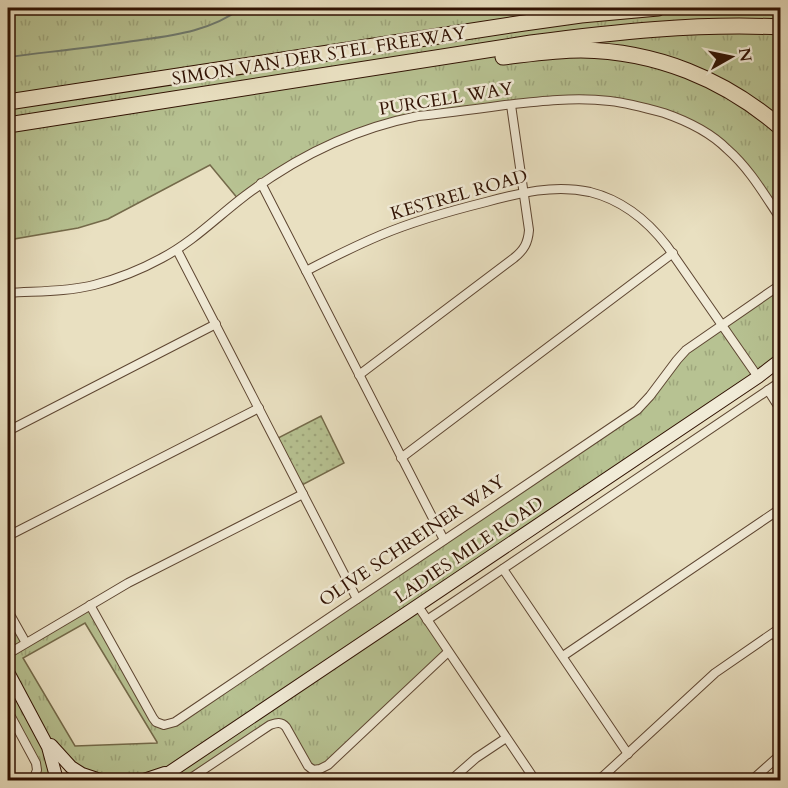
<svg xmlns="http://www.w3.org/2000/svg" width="788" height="788" font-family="Cardo,serif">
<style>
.grass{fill:url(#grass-tufts);stroke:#746a4a;stroke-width:1.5;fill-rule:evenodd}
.park{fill:url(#park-dots);stroke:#746a4a;stroke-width:1.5}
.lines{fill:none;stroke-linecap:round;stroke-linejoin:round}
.stream{stroke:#6e796d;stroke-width:2}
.street-casing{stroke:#5e4632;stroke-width:10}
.secondary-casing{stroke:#301203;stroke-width:14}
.highway-casing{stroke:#301203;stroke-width:17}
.street{stroke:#f1ebd7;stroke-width:8}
.secondary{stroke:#f1ebd7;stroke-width:12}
.highway{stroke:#e9e0c1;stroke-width:15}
.labels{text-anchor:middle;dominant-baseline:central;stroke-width:5;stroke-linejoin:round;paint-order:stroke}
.street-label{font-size:18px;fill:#301203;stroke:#f1ebd7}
</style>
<defs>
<pattern id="grass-tufts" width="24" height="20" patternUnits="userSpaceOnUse" patternTransform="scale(1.5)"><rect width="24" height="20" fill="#b7c292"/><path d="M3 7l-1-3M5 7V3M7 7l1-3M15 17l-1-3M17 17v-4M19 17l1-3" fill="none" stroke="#9ea67c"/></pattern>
<pattern id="park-dots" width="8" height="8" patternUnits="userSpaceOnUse" patternTransform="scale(1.5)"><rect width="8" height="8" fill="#b7c292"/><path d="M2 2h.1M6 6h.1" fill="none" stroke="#9ea67c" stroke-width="1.8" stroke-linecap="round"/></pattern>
</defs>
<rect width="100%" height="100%" fill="#e9e0c1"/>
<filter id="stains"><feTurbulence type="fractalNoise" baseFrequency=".00333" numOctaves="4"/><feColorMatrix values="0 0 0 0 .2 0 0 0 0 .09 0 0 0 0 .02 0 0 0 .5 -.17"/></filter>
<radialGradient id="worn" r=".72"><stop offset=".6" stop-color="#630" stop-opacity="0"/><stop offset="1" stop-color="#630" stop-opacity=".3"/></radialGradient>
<g class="grass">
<path d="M8,8H407L408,9L416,8H780V218L726,147L676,117L592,99L418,116L347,136L239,200L210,165L108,219L78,228L8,240Z"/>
<path d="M780,285V360L418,606L448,652L328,765L313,770L281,723L188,780H100L57,754V780H33L36,773L8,711V611L26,643L90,605L153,718L164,725L637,410L677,360ZM85,623L157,742V743L75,746L23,658Z"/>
</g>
<path class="park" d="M321,416L344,463L302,485L278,438Z"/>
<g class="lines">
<path class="stream" d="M8,57C47,52 87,48 127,42C166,36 209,33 241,8"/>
<defs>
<g id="street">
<path d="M261,183L444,540"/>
<path d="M177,250L357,599"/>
<path d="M306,271C331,258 355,246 381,235C414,221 450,211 486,202C520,193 554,184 590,192C622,200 647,220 667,246L758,377"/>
<path d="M8,293C36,291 66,292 94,285C117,279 140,270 162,258C191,243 215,219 242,198C294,158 352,129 418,116C447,113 476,109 505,105C540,101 575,97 610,101C628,103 646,108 664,113C687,121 710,132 727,149C749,168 764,194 780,218"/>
<path d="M359,375L514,258C524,250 528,243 529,230L511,105"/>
<path d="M768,390L780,409"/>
<path d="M8,431L216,324"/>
<path d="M401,458L673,253"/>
<path d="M8,536L259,408"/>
<path d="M503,569L628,754"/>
<path d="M90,605L153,718L156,722L164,725L175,722L637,410L650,396L677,360L686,350L780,285"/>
<path d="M418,606L535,780"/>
<path d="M8,611L26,643"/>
<path d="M427,620L780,382"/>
<path d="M774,633L780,643"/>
<path d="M8,654L128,583L303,494"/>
<path d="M563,656L780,509"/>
<path d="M8,711L36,763L37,770L33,780"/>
<path d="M201,772L206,780"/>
<path d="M188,780L270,725C276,723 281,721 286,727L308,766L313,770L320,769L328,765L448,652"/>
<path d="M451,780L476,758L506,738"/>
<path d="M599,780L715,673L780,628"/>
<path d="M752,780L780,755"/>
</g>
<g id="secondary">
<path d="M8,672L48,747L57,780"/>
<path d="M51,745L71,767L82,774L100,780"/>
<path d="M144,780L165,773"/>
<path d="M158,780L758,377L780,360"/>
</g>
<g id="highway">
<path d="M503,57C529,54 555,50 581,50C656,51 724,79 780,127"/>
<path d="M8,102L524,23L581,15L658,8"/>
<path d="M8,125L531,43C614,32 697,23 780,27"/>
</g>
</defs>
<use href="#street" class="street-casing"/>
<use href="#secondary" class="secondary-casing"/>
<use href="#highway" class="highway-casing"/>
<use href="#street" class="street"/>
<use href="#secondary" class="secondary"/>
<use href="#highway" class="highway"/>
</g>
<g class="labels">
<g class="street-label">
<text transform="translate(319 56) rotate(-9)">SIMON VAN DER STEL FREEWAY</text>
<text transform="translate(446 99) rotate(-9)">PURCELL WAY</text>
<text transform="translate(459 195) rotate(-16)">KESTREL ROAD</text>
<text transform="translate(412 541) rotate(-34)">OLIVE SCHREINER WAY</text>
<text transform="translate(469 550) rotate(-34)">LADIES MILE ROAD</text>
</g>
</g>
<rect width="788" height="788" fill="none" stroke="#e9e0c1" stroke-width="30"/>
<rect x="9" y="9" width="770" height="770" fill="none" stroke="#301203" stroke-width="3"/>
<rect x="15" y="15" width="758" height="758" fill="none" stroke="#301203" stroke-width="1.5"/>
<g transform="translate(731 57) rotate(81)" stroke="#f1ebd7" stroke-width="4.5" paint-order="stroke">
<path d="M0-4.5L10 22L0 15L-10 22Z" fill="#301203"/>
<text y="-9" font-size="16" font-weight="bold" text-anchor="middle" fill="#301203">N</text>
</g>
<rect width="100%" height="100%" filter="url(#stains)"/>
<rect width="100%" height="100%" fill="url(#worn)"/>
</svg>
